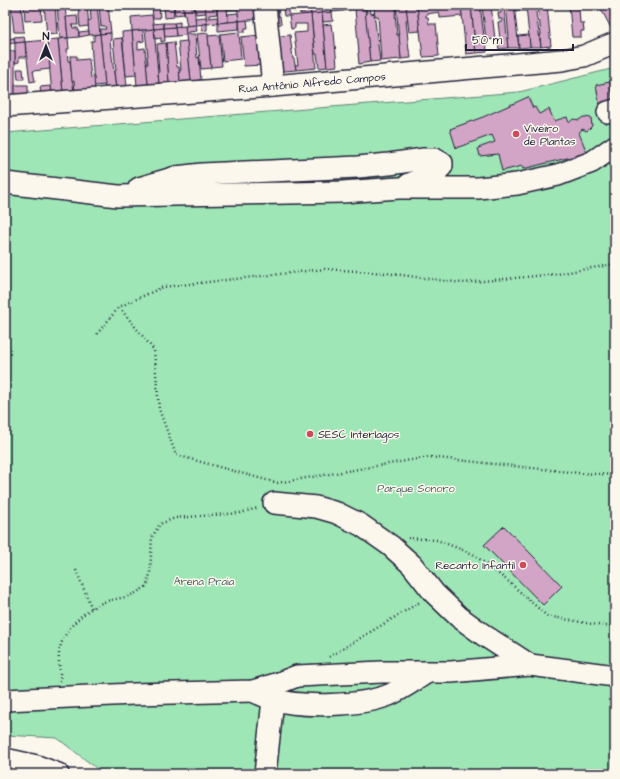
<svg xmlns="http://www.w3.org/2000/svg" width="620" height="779" font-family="'Architects Daughter',sans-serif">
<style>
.green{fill:#9ee6b5;stroke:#608478}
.building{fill:#d2a4c6;stroke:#22223b}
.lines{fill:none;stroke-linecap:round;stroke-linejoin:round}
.minor-casing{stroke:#22223b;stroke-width:24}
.path{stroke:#22223b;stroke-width:2.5;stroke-dasharray:1 3;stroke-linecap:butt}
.minor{stroke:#fbf7ec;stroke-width:21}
.poi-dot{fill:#d1495b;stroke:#fbf7ec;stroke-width:1.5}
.labels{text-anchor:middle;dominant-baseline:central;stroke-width:3;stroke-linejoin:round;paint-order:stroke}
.street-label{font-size:11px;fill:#22223b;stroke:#fbf7ec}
.poi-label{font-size:11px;fill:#22223b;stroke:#fbf7ec;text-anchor:start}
.park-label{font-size:11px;fill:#475d60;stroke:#fbf7ec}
</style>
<rect width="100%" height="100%" fill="#fbf7ec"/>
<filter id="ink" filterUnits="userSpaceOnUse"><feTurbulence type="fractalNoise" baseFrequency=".025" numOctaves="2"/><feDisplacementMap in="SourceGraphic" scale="8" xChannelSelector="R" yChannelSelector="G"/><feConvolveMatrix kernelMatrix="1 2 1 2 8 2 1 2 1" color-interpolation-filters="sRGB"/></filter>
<g filter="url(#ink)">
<path class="green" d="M615,68V774H104L57,738L5,735V133L519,92Z"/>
<g class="building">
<path d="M11,5H21L24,32H14Z"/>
<path d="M24,5H41L42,20L25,21Z"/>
<path d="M44,5H55L57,34L47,35Z"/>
<path d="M55,5H65L68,38H60L57,6H55Z"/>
<path d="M78,5H87L89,26L80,27Z"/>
<path d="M90,5H97L100,34L89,35L88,21L91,20Z"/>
<path d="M99,5H108L111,33L100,34V29H106L105,26H101Z"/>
<path d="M152,5H159L160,18H153Z"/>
<path d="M164,5H173L174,17L165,18Z"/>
<path d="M174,5H183L184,14L175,15Z"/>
<path d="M183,5H194L196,25L187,26Z"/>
<path d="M195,5H205L206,13L196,14Z"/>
<path d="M205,5H216L217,14L209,15V18L217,17L218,23L207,24Z"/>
<path d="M217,5H227L228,22L218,23Z"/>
<path d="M227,5H237V9L227,10Z"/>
<path d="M237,5H259L260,19L239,21Z"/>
<path d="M267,5H278L279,17L268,18Z"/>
<path d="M278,5H287V7H289V16H284L283,8H278Z"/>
<path d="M290,5H299L300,11H293L292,6Z"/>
<path d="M299,5H306V8H310L311,14H300Z"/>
<path d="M310,5H321L322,13L311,14Z"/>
<path d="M321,5H331L332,12L322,13Z"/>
<path d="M331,5H343V11L332,12Z"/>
<path d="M343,5H353L354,9L343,11Z"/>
<path d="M353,5H374V8L354,9Z"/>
<path d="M374,5H396L374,8Z"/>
<path d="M396,5H406L408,19L406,20L409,51H410L411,58L401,59Z"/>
<path d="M396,5V13H395L397,35H399L401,59L380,61V59H381L378,16H375L374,8Z"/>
<path d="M406,5H417L420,31L409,32Z"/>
<path d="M417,5H439L440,12L426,14V17H428L429,24H436L439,56L423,57Z"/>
<path d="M439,5H461L462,16L440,18Z"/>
<path d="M461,5H471L476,53L466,54Z"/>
<path d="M471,5H480L484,37H486L487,52L476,53Z"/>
<path d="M482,5H491L495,39L486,40Z"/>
<path d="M495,5H504L508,48L499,49L497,39H500L498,22H502V19H499L498,13H501V9H496Z"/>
<path d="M506,5H514L519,48H508L507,38H509Z"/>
<path d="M514,5H526V11H515Z"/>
<path d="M526,5H535L541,47H530Z"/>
<path d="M538,5H547L551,46L541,47L540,35H541Z"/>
<path d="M569,5H583V7H579L580,23H583L584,31H581V37H572Z"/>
<path d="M599,5H615V25L611,28Z"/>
<path d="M366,8H370L371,14L374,13L380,61L370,62L365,15L367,14Z"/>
<path d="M355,9H365L370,62L359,64L358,53H359Z"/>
<path d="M332,12L333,21L323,22L322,13Z"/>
<path d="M238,13L239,21L228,22V14Z"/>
<path d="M322,13L327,67L319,68L317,54H315L311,14Z"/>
<path d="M311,14L316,68L296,70L295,65H298L294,33L307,32V24H295V28L291,29L289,16Z"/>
<path d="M152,15L154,29L132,31L131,17Z"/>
<path d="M77,16L78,25H72L73,28H78L79,37L68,38L66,17Z"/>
<path d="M280,16L281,24L269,25L268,18Z"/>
<path d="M206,17L207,24L196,25L195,18Z"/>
<path d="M247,20L248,28H245V32H240L239,21Z"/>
<path d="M239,21V29L218,31V23Z"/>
<path d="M180,22V27H175L174,23Z"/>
<path d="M163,23H174L175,27L164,28Z"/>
<path d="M163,23L164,28L154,29L153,24Z"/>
<path d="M202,24H207V30L202,31Z"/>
<path d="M331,24L332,32H334L337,66L327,67L323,25Z"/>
<path d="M196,25L197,31L188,32V34H195L197,58L199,57L201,80L191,81L185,26Z"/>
<path d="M185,26L186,35L176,36L175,27Z"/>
<path d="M175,27L176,36L165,37L164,28Z"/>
<path d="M164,28L165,41L161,42V38L155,39L154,29Z"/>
<path d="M154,29L159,84L148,85L146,64H148L147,56H148L145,30Z"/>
<path d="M143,30L144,41L138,42V49L145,48L148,85L137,86L132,31Z"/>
<path d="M89,31V35L79,37V32Z"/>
<path d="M132,31L136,75L126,76L122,32Z"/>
<path d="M239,32L241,59L223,61L220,34Z"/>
<path d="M111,33V40H110L116,89H105L100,34Z"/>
<path d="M208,33L211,68L201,69L197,34Z"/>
<path d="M100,34L105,85L94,86L91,41H94V35Z"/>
<path d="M219,35L222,66L211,67L208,36Z"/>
<path d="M260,35L263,65L244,66L241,37Z"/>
<path d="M290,35L293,59H294L296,70L274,72L272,37Z"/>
<path d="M529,35L530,47L519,48L518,36Z"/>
<path d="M24,36L25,42L15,43L14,37Z"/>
<path d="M14,38L15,43L5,44V39Z"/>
<path d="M68,38L69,49H67L68,61H70L74,92L63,93L58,39Z"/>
<path d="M122,38L127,87L116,89L114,71H116L113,39Z"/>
<path d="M58,39L63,93L52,94L47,40Z"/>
<path d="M47,40L50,69L33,71L35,81L30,82L25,42Z"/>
<path d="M187,41L191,81L180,82L179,71L181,70L178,42Z"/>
<path d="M25,42L26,57H19V62L15,63V43Z"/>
<path d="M174,42L177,67H179L180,82L169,83L166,43Z"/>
<path d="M166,43L169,83L159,84L158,73H159L157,44Z"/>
<rect x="5" y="51" width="10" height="45"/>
<path d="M70,56H77V60L89,59L91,78L94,77L95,90L75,92L74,81L72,82Z"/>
<path d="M17,69H23L24,79H18Z"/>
<path d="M610,82L614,105L600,108L596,85Z"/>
<path d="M15,85H28V95L15,96Z"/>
<path d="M51,86L52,94L41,95L40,87Z"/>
<path d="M528,97L533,108L535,107L539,114L549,109L554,121L567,117L569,123L573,119L579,120L583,117L591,118L592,126L587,131L582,129L579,133L587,153L523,169L522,166L502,171L498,154L480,156L478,148L495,142L492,135L456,148L450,129L483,117Z"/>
<path d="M504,526L562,586L543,605L484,545Z"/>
<path d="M5,770L18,774H5Z"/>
</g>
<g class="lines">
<defs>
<g id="minor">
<path d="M265,5L273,86"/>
<path id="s1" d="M5,106L273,86L562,60L584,56L615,43"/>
<path d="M608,112L615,110"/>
<path d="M5,183L118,196L342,192L399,188H478L517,184L558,175L592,162L615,146"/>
<path d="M139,188L176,177L202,174L358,167L389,164L424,159H435L442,163V166L437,171L430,176L409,184"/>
<path d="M274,503L316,507L337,513L361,525L391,546L412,565L434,593L459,617L485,636L530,665"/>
<path d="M253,691C259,694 266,697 273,699C301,708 362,706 389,695C402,689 414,681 426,673"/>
<path d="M5,700L134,694L253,691L279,683L297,676L382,672H451L530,665L615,676"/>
<path d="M5,759L37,766L58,774"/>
<path d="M265,774L273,700"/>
</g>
</defs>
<use href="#minor" class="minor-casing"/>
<g class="path">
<path d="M615,264L557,274L462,283L386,273L325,269L163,287L119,307L154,350L159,409L176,455L277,483L429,457L579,473L615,475"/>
<path d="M97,334L119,307"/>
<path d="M408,538L437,540L473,554L509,582L547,616L603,626H615"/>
<path d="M76,570L92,609"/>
<path d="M329,657L420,602"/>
<path d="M60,682C61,672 58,663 59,654C61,631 84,610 104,602C112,599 120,599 128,596C135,594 141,590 147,586L150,574L152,537L160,524L175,518L240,513L258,508"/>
</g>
<use href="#minor" class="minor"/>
</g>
</g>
<g class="poi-dot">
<circle cx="516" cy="134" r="4"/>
<circle cx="310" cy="434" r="4"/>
<circle cx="523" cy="565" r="4"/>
</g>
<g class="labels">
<g class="street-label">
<text stroke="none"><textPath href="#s1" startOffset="308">Rua Antônio Alfredo Campos</textPath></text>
</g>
<g class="poi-label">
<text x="524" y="128">Viveiro<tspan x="524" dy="13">de Plantas</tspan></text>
<text x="318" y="434">SESC Interlagos</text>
<text x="515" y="565" text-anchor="end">Recanto Infantil</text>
</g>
<g class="park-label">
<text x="416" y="488">Parque Sonoro</text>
<text x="204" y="581">Arena Praia</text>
</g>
</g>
<rect width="620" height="779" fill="none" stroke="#fbf7ec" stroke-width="20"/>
<rect x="10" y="10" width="600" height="759" fill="none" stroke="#22223b" stroke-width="1.5" filter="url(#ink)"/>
<g transform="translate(46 46)" stroke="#fbf7ec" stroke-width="3" paint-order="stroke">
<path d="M0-3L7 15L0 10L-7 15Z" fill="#22223b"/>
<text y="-6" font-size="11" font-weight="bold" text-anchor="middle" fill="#22223b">N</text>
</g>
<path d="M466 44v6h107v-6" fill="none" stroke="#22223b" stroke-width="2"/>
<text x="472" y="44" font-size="12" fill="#22223b" stroke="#fbf7ec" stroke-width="3" paint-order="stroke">50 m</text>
</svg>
